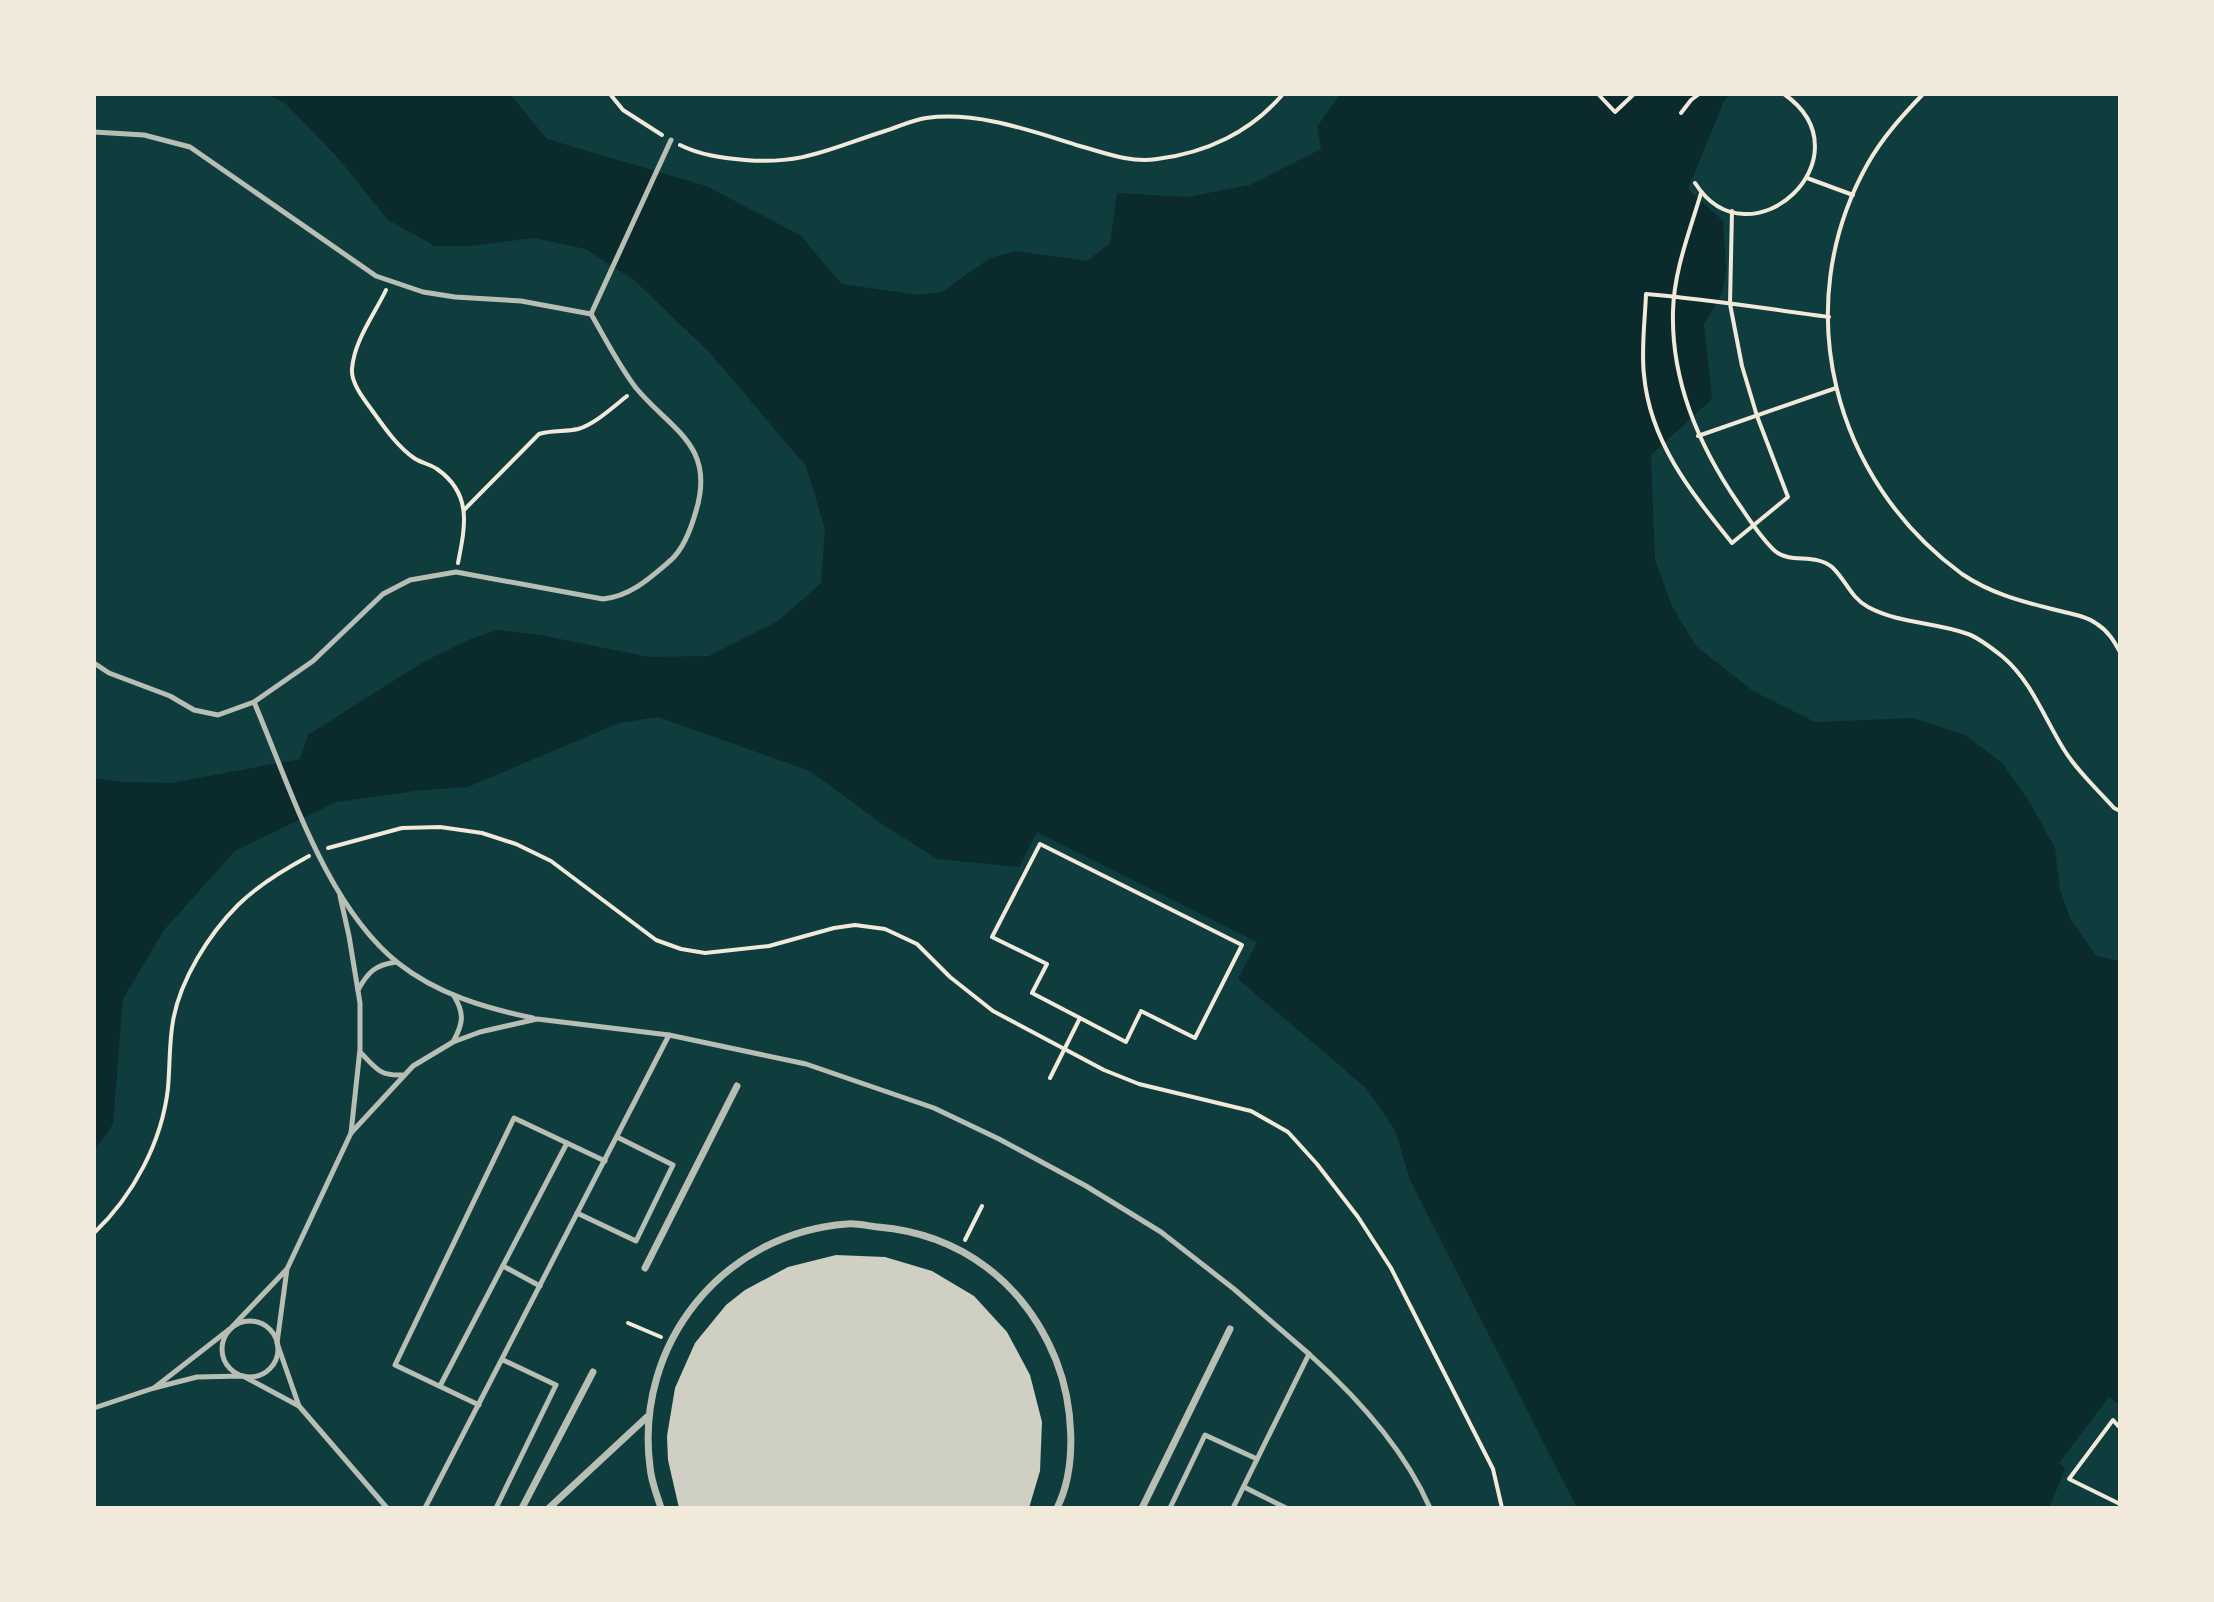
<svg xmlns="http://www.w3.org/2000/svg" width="2214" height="1602" font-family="Figtree,sans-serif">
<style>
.water{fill:#0a2a2b}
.building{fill:#cfcfc3}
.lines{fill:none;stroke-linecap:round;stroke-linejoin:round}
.path{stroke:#f1e9da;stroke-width:4}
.service{stroke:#b8beb3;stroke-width:5}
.pedestrian{stroke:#b8beb3;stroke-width:7}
</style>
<rect width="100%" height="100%" fill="#0f3d3e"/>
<path class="water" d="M266,94H510L547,139L706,186L800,235L842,284L918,295L942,292L990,258L1016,251L1087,261L1110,243L1117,193L1187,197L1250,185L1321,149L1317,127L1340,94H1730L1724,101L1688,189L1723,221L1726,271L1722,293L1704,324L1712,399L1651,455L1655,560L1672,606L1696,646L1753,691L1815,722L1913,718L1965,735L2003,764L2030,803L2055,848L2060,890L2070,918L2096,956L2120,961V1405L2109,1397L2059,1463L2065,1469L2049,1508H1577L1410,1180L1395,1130L1366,1088L1238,979L1257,942L1037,832L1019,867L937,859L885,826L810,771L658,717L619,723L468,787L423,790L336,802L235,851L164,930L123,999L113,1124L94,1151V778L121,782L171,783L300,759L308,735L423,662L468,640L497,630L540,635L649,657L709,656L778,621L821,583L825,529L806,466L710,353L635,281L586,249L534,238L471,246H435L388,220L339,159L285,103Z"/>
<path class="building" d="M836,1255L885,1257L932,1271L974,1296L1007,1332L1030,1375L1042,1422L1040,1471L1029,1508H679L668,1460L667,1436L675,1388L695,1343L726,1305L745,1290L788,1267Z"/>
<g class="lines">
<g class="path">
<path d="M610,94L623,110L662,135"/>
<path d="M1598,94L1615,112L1634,94"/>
<path d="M1923,94C1902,116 1882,138 1867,165C1788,307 1833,480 1962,574C1990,593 2020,601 2052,609C2066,613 2085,615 2097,624C2108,631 2114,641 2120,652"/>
<path d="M1681,113L1691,100L1699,94"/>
<path d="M680,145C700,155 722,158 745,160C803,165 831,148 885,131C898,127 912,120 926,118C978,111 1031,131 1080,146C1105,153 1130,163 1157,159C1206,153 1251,132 1283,94"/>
<path d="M1807,178L1853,195"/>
<path d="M1695,183C1750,269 1872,156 1784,94"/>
<path d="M1701,193C1690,231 1674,270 1673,311C1671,381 1699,446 1738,503C1750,520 1760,537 1775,551C1790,564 1815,553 1832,567C1846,580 1850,597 1868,607C1900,624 1935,622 1968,634C1979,638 1993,649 2003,657C2031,681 2044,717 2063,748C2076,770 2097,789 2114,808L2120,811"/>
<path d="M1732,211L1730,304L1742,366L1757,416L1788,497L1732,543C1691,492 1650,442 1644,375C1641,348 1645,321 1646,294C1707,299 1768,309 1829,317"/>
<path d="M386,290C374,315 354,341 352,369C351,380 360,394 366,402C380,421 395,445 414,458C421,463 430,464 437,469C473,494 465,527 458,563"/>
<path d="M1698,436L1836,388"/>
<path d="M464,510L539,434C552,430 565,432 578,429C595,424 613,407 627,396"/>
<path d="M328,848L402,828L440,827L482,833L516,844L551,861L656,940L681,949L705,953L769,946L834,928L855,925L885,929L917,944L950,977L993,1011L1104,1070L1139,1084L1251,1111L1288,1132L1317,1164L1358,1217L1391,1268L1493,1469L1502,1508"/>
<path d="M1050,1078L1080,1018L1032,993L1047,964L992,937L1040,844L1242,945L1195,1038L1141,1011L1126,1042L1080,1018"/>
<path d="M94,1233C133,1196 162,1142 168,1088C170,1066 169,1043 173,1021C180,980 209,934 238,905C258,885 285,869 309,856"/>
<path d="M965,1240L982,1206"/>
<path d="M628,1323L661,1337"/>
<path d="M2120,1428L2113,1420L2069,1479L2120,1504"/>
</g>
<g class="service">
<path d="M94,132L144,135L190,147L376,276L423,292L455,297L521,301L591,314C605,338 619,366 636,388C671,430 716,445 696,511C691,529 684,548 671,560C650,578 631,596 603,599L456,572L410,580L383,594L313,661L254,702L218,715L194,710L170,696L109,673L94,663"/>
<path d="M591,314L671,140"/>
<path d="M254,702C290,786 325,904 398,963C437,994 485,1008 533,1018"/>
<path d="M358,990C368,972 375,965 396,962"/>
<path d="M453,1042C463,1024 465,1014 454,996"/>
<path d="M361,1053C376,1068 379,1076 402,1075"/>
<path d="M351,1133L413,1066L453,1042L480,1032L537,1019L669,1035L806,1064L934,1108L999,1139L1086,1186L1161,1232L1234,1289L1309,1354L1233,1508"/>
<path d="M577,1213L636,1241L673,1165L617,1137"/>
<path d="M503,1266L540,1286"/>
<path d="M286,1270L231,1328L154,1388L197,1377L243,1376L299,1406L387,1508"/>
<circle cx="250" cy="1349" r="28"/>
<path d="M1309,1354C1357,1397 1404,1448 1430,1508"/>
<path d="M440,1386L567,1143"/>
<path d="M479,1405L395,1365L514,1118L605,1161"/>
<path d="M299,1406L277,1343L287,1269L351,1133L360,1049V1003L349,936L340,896"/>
<path d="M94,1408L154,1388"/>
<path d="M1244,1487L1286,1508"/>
<path d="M425,1508L669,1035"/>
<path d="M496,1508L556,1385L503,1360"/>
<path d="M1170,1508L1205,1435L1257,1459"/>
</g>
<g class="pedestrian">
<path d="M645,1268L737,1086"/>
<path d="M522,1508L593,1372"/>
<path d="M549,1508L647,1417"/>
<path d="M661,1508C657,1495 651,1481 650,1467C634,1344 723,1233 847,1224C857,1223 868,1226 878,1227C961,1234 1025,1283 1056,1360C1073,1403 1078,1466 1057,1508"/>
<path d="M1142,1508L1230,1329"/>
</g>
</g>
<rect width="2214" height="1602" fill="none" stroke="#f1e9da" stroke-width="192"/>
</svg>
